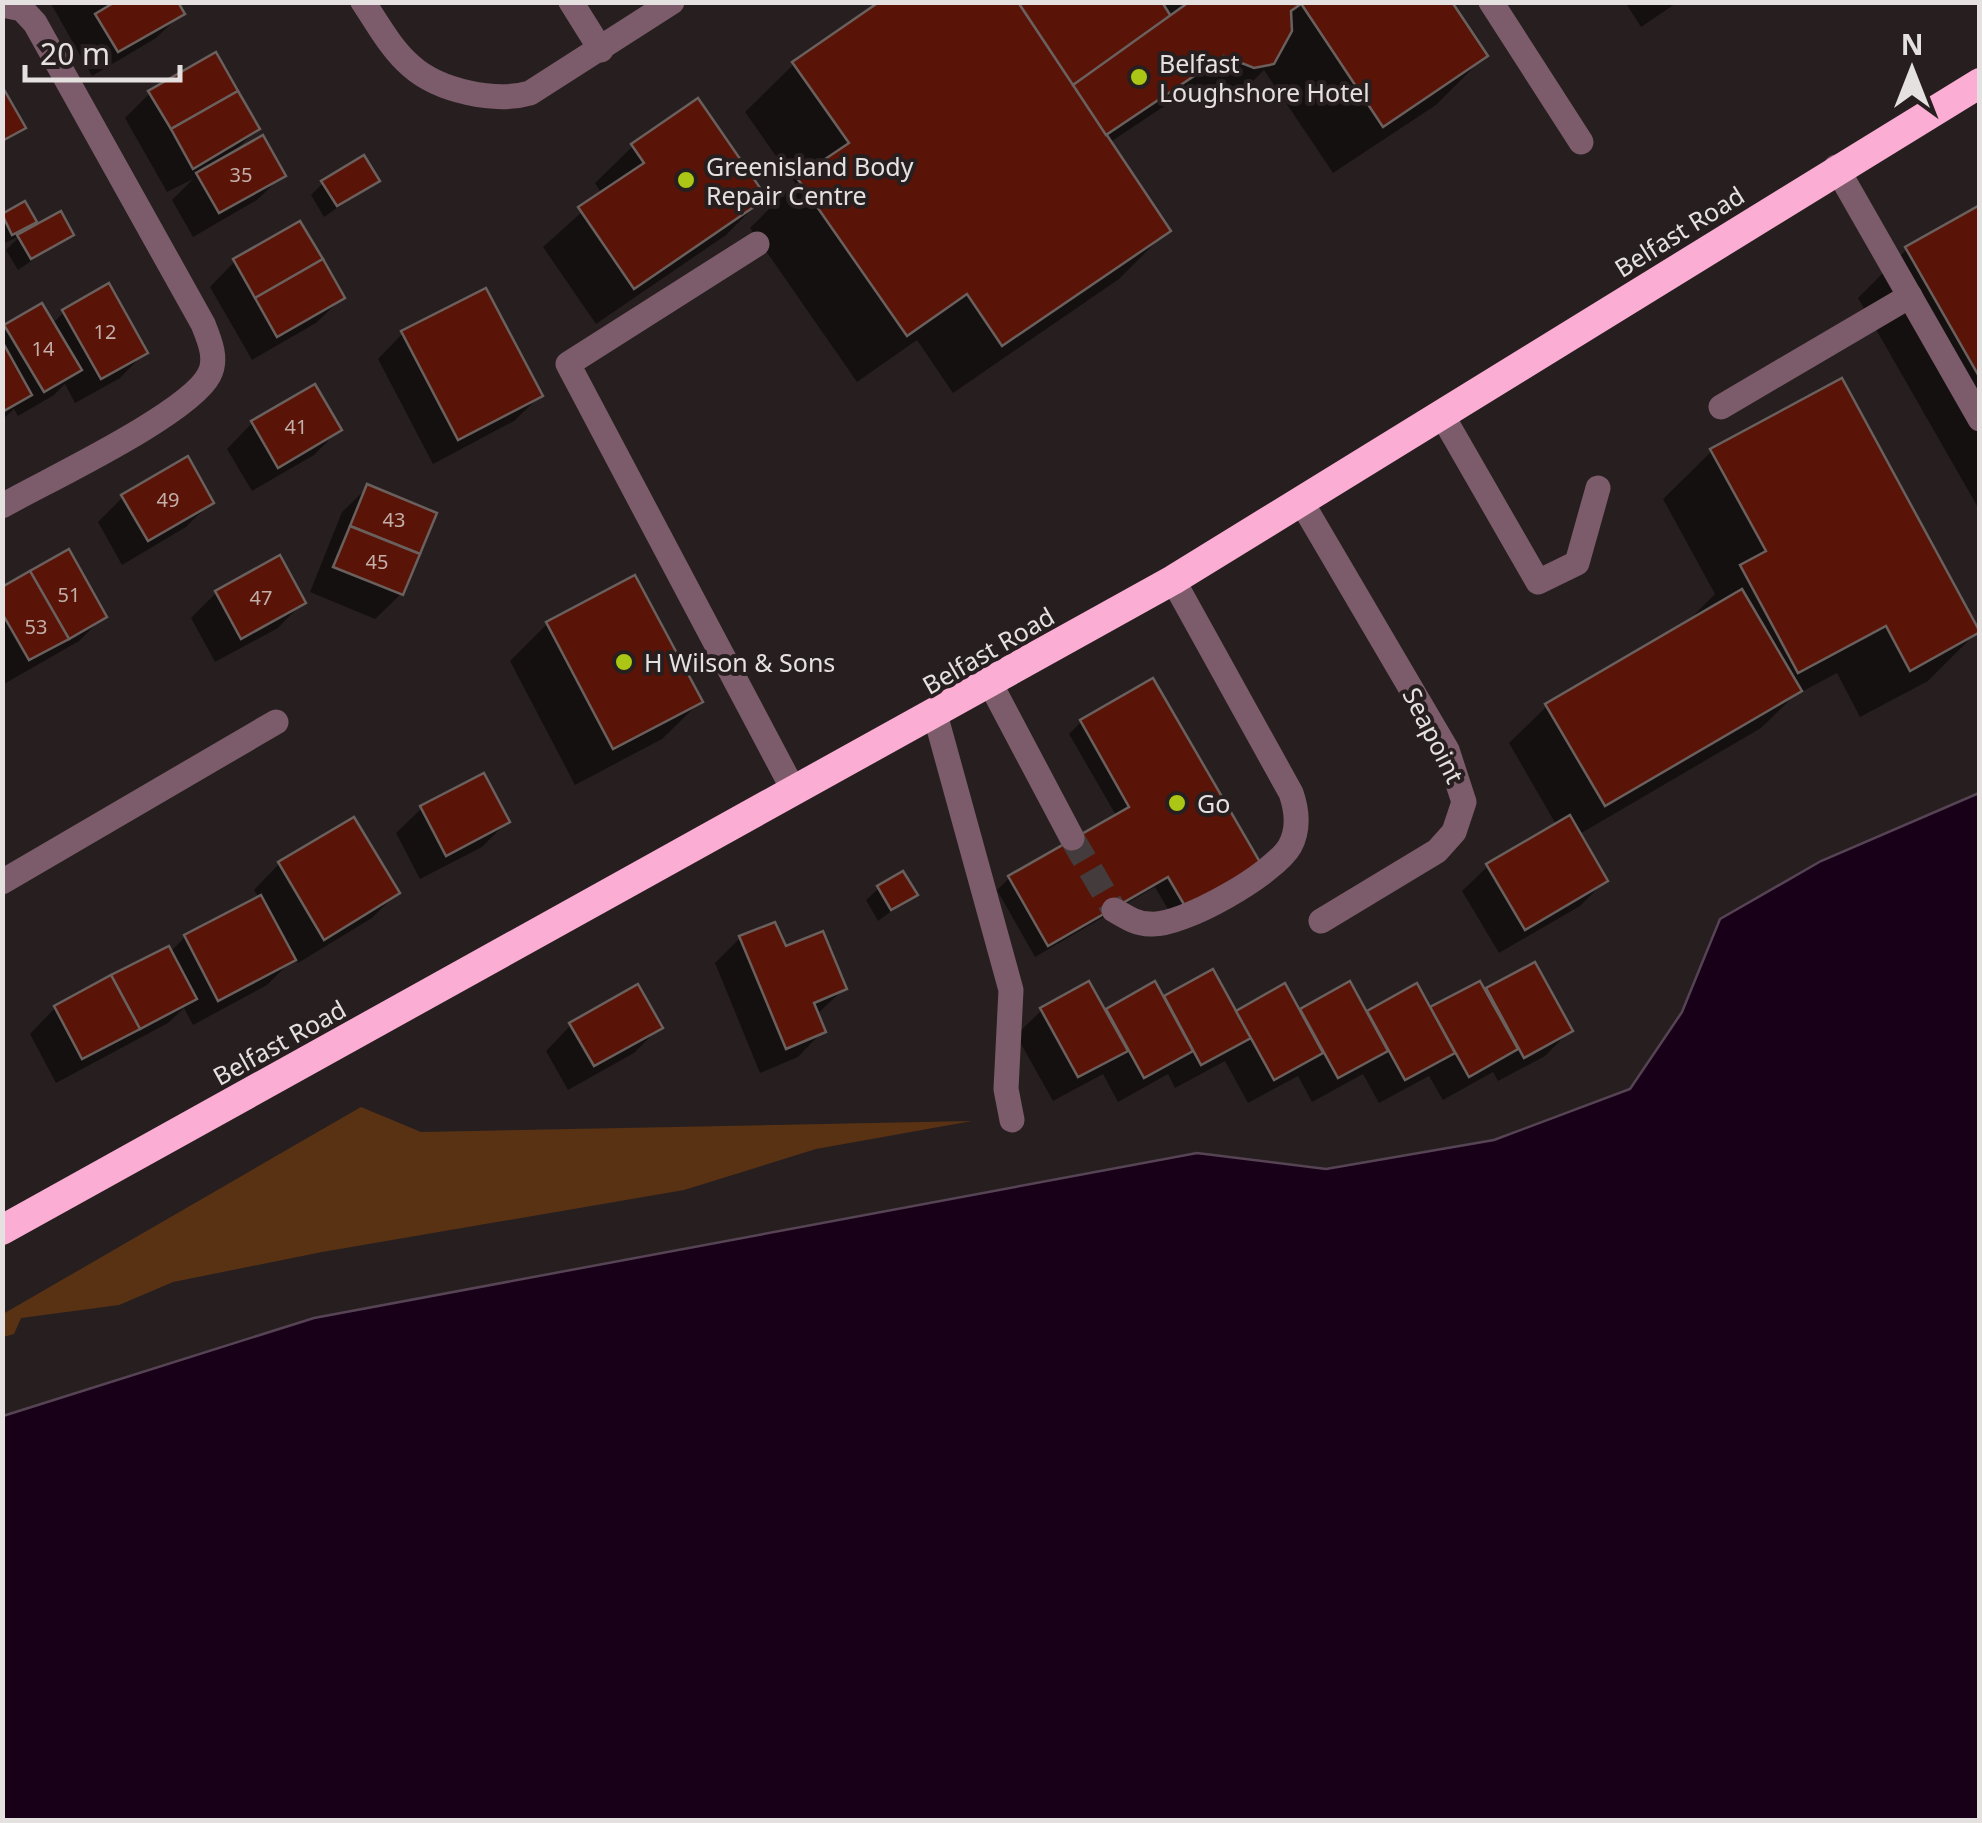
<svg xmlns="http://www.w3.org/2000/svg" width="1982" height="1823" font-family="'Noto Sans',sans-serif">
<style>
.green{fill:#593214}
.water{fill:#190019;stroke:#564455;stroke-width:2.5}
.shadow{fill:#0007}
.building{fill:#591407;stroke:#6a605e;stroke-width:2.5}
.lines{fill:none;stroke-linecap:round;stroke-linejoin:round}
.minor-tunnel{stroke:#443c3c;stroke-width:25;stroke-dasharray:25 12;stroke-linecap:butt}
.minor{stroke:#7c5c6a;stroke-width:25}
.highway{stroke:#fcadd3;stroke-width:30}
.poi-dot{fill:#abc614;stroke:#271f1f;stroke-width:4}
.labels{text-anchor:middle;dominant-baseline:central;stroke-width:8;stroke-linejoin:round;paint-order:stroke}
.number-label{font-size:20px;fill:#c3aeaa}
.poi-label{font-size:25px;fill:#e6e1e1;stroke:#271f1f;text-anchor:start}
.street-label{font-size:25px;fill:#e6e1e1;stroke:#271f1f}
</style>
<rect width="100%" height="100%" fill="#271f1f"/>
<path class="green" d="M361,1107L421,1132L972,1121L816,1149L684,1190L322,1252L173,1282L119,1305L21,1318L14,1334L3,1337V1314Z"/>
<path class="water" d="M1979,793V1820H3V1416L314,1318L1197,1153L1326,1169L1494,1140L1630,1089L1682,1012L1720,919L1821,861Z"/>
<g class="shadow">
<path d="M50,2H175L182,13L156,38L92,76Z"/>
<path d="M883,2H1449L1485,56L1436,105L1333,173L1264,70L1233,101L1216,105L1184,93L1109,143L1167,231L1119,279L953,393L917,340L857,382L750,228L795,183L745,112L794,64Z"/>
<path d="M1625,2H1678L1641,27Z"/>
<path d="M150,93L257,129L232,154L283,175L257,200L193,237L172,200L193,179L167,192L125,118Z"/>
<path d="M633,146L764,197L726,235L596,324L543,247L602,194L595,183Z"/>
<path d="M377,180L324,217L311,195L323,183Z"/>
<path d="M24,205L34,221L21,234H71L18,270L6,250L20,236L2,244V216Z"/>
<path d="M1980,208V511L1858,298L1907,249Z"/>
<path d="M235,261L342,298L316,323L252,360L210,287Z"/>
<path d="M64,312L145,352L120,378L75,403L65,384L54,395L18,416L14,409L2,420V331L52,324Z"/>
<path d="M403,333L540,396L514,421L433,464L378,359Z"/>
<path d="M314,387L339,430L314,455L252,491L227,449L252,423Z"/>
<path d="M1712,451L1977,632L1928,681L1860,717L1837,673L1794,696L1761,728L1578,835L1605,881L1580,906L1499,953L1462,891L1488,866L1557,826L1509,743L1547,706L1695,620L1693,616L1715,594L1663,499Z"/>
<path d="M368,487L401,594L375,619L310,592L342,512Z"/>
<path d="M123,497L211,502L186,527L122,565L98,522Z"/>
<path d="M2,590L104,616L79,641L4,684Z"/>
<path d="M216,593L303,602L278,628L215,662L191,618Z"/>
<path d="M547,624L700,702L662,739L575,785L510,661Z"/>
<path d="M1081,722L1261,869L1176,923L1155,887L1035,957L997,890L1009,878L1117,817L1069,734Z"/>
<path d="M422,808L507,822L482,847L420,879L396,833Z"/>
<path d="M279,864L397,893L372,918L298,963L295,957L267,985L193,1025L184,1008L168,1023L56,1083L30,1034L55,1008L168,949L170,952L185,937L260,899L254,890Z"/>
<path d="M879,888L914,895L878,921L866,900Z"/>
<path d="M740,938L784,950L844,989L816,1015L823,1031L798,1057L760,1073L715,963Z"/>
<path d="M1534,965L1570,1031L1545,1056L1498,1081L1493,1072L1443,1100L1429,1076L1379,1103L1363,1074L1312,1102L1298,1076L1248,1103L1225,1061L1175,1088L1168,1074L1118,1102L1103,1074L1053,1101L1016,1035L1042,1010L1104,1013L1154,985L1163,999L1212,972L1235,1014L1298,1013L1349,985L1365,1015L1416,987L1429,1011L1479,984L1483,992Z"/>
<path d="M571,1025L660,1027L634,1053L568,1090L546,1051Z"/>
</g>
<g class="building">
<path d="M115,2H178L185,14L118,52L95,14Z"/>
<path d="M879,2H1018L1171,231L1002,346L967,294L907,336L797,178L849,143L792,62Z"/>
<path d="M1018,2H1162L1172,18L1073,85Z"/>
<path d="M1189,2L1301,4L1291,11L1292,31L1274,64L1254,68L1224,56L1106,135L1073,85Z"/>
<path d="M1300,2H1452L1488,56L1383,127Z"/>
<path d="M216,52L238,91L171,129L148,91Z"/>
<path d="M2,86L26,128L2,141Z"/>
<path d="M238,91L260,129L193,169L171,129Z"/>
<path d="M698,98L767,198L634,289L578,207L644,163L631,144Z"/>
<path d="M263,135L286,176L219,213L196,173Z"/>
<path d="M364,155L380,181L337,206L321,181Z"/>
<path d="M25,201L37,222L12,235L2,214Z"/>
<path d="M1980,205V378L1905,247Z"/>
<path d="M61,211L74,235L31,259L17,235Z"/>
<path d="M300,221L323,259L255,298L233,259Z"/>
<path d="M323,259L345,298L277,337L255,298Z"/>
<path d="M109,283L148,353L101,379L62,310Z"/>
<path d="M486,288L543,396L458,440L401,331Z"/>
<path d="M42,303L82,370L44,392L4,325Z"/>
<path d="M2,341L32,395L2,412Z"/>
<path d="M1842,378L1980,632L1910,671L1886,626L1798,673L1740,565L1766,551L1710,449Z"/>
<path d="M315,384L342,430L278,468L251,421Z"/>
<path d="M188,456L214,503L148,541L121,495Z"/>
<path d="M367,484L437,513L420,554L350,526Z"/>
<path d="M350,526L420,554L403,595L333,567Z"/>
<path d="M69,549L107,617L69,639L30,571Z"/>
<path d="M280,555L306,603L241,639L215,591Z"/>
<path d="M30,571L69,639L29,660L2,613V587Z"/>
<path d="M635,575L703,702L613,749L546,622Z"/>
<path d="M1742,589L1802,691L1605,806L1545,704Z"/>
<path d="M1153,678L1264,869L1189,913L1168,877L1048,946L1008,876L1129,807L1080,720Z"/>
<path d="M484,773L510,822L446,856L420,806Z"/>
<path d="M1570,815L1608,881L1525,930L1486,864Z"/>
<path d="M354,817L400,893L324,940L278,862Z"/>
<path d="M903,871L918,895L891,910L877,886Z"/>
<path d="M261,895L296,960L218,1001L184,935Z"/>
<path d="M775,922L786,946L823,931L847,989L814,1003L826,1032L786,1049L739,936Z"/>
<path d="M169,946L197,999L140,1029L111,975Z"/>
<path d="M1535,962L1573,1031L1524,1058L1486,988Z"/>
<path d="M1213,969L1251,1038L1201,1065L1164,996Z"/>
<path d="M111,975L140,1029L82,1059L54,1006Z"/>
<path d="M1089,981L1128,1051L1078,1077L1040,1008Z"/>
<path d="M1155,981L1193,1051L1144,1078L1106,1009Z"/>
<path d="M1350,981L1388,1051L1338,1078L1300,1009Z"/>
<path d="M1480,981L1518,1049L1469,1077L1430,1007Z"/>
<path d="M1285,983L1323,1053L1274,1080L1236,1011Z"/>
<path d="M1417,983L1455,1053L1405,1080L1367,1011Z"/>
<path d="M638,984L663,1028L594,1066L569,1023Z"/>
</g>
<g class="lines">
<path class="minor-tunnel" d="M1072,838L1114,910"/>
<g class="minor">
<path d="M363,2C378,24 391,49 411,66C439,91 495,103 530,93L672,2"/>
<path d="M571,2L601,50"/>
<path d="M1491,2L1581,142"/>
<path d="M2,5L22,9L35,23L203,324C209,339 218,359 209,375C189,414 46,481 2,506"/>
<path d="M1836,167L1980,419"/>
<path d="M757,244L568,364L794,791"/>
<path d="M1721,407L1910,296"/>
<path d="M1442,415L1538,582L1577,563L1598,488"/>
<path d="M1302,503L1447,750L1464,802L1454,832L1437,851L1321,921"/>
<path d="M990,683L1072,838"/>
<path d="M935,714L1011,990L1006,1089L1012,1120"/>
<path d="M2,882L276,722"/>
<path d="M1114,910C1126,917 1136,924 1150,924C1182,927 1275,873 1290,846C1299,829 1297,810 1291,793L1173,580"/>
</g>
<path class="highway" d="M2,1230L1173,580L1980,83"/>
</g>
<g class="poi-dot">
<circle cx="1139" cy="77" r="10"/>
<circle cx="686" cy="180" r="10"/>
<circle cx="624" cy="662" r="10"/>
<circle cx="1177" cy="803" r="10"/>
</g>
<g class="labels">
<g class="number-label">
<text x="241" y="174">35</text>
<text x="105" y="331">12</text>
<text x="43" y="348">14</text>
<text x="296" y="426">41</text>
<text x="168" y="499">49</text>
<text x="394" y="519">43</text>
<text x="377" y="561">45</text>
<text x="69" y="594">51</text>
<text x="261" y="597">47</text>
<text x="36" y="626">53</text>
</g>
<g class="poi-label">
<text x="1159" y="63">Belfast<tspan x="1159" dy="29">Loughshore Hotel</tspan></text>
<text x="706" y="166">Greenisland Body<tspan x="706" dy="29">Repair Centre</tspan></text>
<text x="644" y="662">H Wilson &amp; Sons</text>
<text x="1197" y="803">Go</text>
</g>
<g class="street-label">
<text transform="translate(1679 231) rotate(-32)">Belfast Road</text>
<text transform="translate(988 650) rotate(-30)">Belfast Road</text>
<text transform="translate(1434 735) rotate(63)">Seapoint</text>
<text transform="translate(279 1042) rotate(-29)">Belfast Road</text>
</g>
</g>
<rect width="1982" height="1823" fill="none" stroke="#e6e1e1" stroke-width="10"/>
<g transform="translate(1912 70)" stroke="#271f1f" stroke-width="8" paint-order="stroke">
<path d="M0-8L18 38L0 25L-18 38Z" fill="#e6e1e1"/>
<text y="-15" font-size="28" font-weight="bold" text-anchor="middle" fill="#e6e1e1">N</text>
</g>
<path d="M25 65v15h155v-15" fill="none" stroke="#e6e1e1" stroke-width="5"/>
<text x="40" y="65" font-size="30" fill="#e6e1e1" stroke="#271f1f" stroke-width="8" paint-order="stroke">20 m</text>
</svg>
